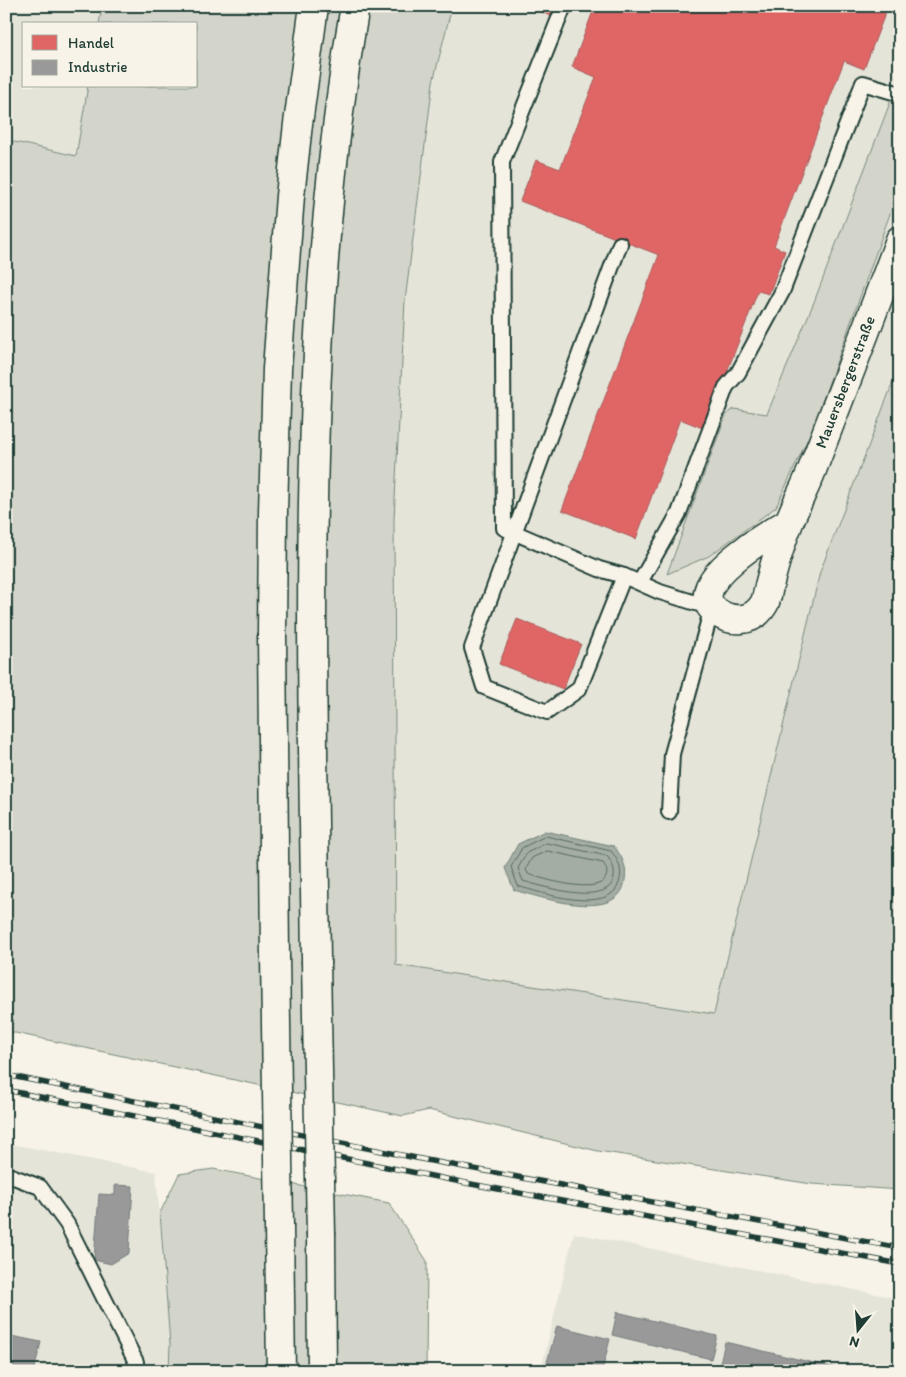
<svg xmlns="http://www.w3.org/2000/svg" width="906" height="1377" font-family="Itim,sans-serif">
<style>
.built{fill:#e5e4d9}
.green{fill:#d3d5ca;stroke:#79897f}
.water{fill:#a4ada3;stroke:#6f8077}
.shops{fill:#e06666;stroke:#a65a57}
.industry{fill:#999;stroke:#747d7b}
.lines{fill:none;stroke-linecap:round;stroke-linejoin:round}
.shore{stroke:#546a60;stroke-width:1}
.lane-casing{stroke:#1f3d34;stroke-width:18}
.street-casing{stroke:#1f3d34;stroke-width:31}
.highway-casing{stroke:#1f3d34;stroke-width:31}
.lane{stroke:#f7f3e8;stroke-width:14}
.street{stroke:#f7f3e8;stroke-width:28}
.highway{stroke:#f7f3e8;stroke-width:28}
.rail-casing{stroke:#1f3d34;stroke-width:5.5}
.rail{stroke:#f7f3e8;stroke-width:4;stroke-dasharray:11;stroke-linecap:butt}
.highway-bridge-casing{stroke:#1f3d34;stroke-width:31;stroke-linecap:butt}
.highway-bridge{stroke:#f7f3e8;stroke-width:28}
.labels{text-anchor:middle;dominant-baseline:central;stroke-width:5;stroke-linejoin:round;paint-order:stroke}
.street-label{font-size:16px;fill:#1f3d34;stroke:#f7f3e8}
</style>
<rect width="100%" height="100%" fill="#f7f3e8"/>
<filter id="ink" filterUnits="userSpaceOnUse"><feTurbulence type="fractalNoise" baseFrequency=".02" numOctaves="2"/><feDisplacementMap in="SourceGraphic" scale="10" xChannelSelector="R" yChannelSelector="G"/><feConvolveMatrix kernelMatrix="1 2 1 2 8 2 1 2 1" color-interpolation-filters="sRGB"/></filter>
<g filter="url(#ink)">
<g class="built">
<path d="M6,6H102L99,24H24V86H88L77,156L6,140Z"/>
<path d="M452,6H900V364L820,572L714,1015L396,965L394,519L405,301L433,82Z"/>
<path d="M6,1143L156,1172L170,1344L169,1371H6Z"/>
<path d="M574,1233L900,1299V1371H534L542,1366Z"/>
</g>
<g class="green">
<path d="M102,6H452L433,82L405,301L394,519L396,965L714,1014L820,572L900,364V1190L812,1184L598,1151L429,1110L403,1116L6,1031V140L76,156L88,86H196V24H99Z"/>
<path d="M891,100L900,103V186L812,430L776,507L709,556L667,574L726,415L734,409L767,414L814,302Z"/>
<path d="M213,1169L389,1203L427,1261L426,1371H169L170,1344L160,1213L179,1174Z"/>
</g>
<path class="water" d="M545,831L614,846C624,860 628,868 624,885C614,922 539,897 514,890L505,868L518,844Z"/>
<g class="shops">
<path d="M528,6H559L555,18Z"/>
<path d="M595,6H888L864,69L844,61L774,246L785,251L769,294L758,291L705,429L680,419L636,539L562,510L659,255L520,201L536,160L560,169L596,77L572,67Z"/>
<path d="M517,619L581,644L563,689L499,664Z"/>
</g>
<g class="industry">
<path d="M115,1185L133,1186L129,1253L111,1264L94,1260L99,1194L115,1195Z"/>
<path d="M617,1312L717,1336L711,1359L612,1335Z"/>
<path d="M557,1326L610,1339L602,1371H563L546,1366Z"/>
<path d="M6,1335L41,1342L34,1371H6Z"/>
<path d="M725,1342L848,1371H718Z"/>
</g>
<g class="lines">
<g class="shore">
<path d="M546,836L611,851C619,861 623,870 619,883C610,915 540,893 518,886L511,867L522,848Z"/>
<path d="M547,843L607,856C613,864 616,871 613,881C604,906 541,886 523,881L518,868L527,853Z"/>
<path d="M548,851L603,863C606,867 608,872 606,877C600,896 542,879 528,874L526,869L532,858Z"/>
</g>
<defs>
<g id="lane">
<path d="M564,6L502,162L504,528L599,569L624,576L660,592L712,608L672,754L669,812"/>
<path d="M620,244L472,648L484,687L547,712L579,689L624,576"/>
<path d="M640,582L679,513L726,387L738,373L782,292L863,83L900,94"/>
<path d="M6,1174L40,1187L67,1224L136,1362V1371"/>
</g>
<path id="street" d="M788,523C770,533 682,583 715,611C731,623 753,623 764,604C767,599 768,589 770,582C775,563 780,544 788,525C795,506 805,488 812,470C842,393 871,317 900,240"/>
<g id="highway">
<path d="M275,956L272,634L273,512L277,369L290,196L298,124L314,6"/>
<path d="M316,961C312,643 300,321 355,6"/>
<path d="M279,1226L281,1371"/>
<path d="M321,1235L322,1371"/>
</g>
</defs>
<use href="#lane" class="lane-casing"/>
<use href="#street" class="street-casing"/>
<use href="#highway" class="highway-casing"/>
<use href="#lane" class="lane"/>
<use href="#street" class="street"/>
<use href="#highway" class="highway"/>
<defs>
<g id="rail">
<path d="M6,1075L426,1160L900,1248"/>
<path d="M6,1090L471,1184L900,1264"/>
</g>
</defs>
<use href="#rail" class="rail-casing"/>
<use href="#rail" class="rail"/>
<defs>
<g id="highway-bridge">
<path d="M275,956L279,1226"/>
<path d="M316,961L321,1235"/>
</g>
</defs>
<use href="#highway-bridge" class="highway-bridge-casing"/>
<use href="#highway-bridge" class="highway-bridge"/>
</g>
</g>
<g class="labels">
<g class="street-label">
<text transform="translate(845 382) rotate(-69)">Mauersbergerstraße</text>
</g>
</g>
<rect width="906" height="1377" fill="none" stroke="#f7f3e8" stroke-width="25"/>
<rect x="12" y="12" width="881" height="1352" fill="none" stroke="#1f3d34" stroke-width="2" filter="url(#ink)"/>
<rect x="22" y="22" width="175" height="65" fill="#f7f3e8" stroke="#a1aaa0"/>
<rect x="32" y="35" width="25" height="15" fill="#e06666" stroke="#a1aaa0"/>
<text x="68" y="48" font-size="15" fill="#1f3d34">Handel</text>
<rect x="32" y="60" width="25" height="15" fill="#999999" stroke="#a1aaa0"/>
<text x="68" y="72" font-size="15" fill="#1f3d34">Industrie</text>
<g transform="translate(858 1330) rotate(197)" stroke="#f7f3e8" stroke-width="4" paint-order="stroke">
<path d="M0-4L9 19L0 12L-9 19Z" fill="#1f3d34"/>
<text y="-8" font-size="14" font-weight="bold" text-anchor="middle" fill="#1f3d34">N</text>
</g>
</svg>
